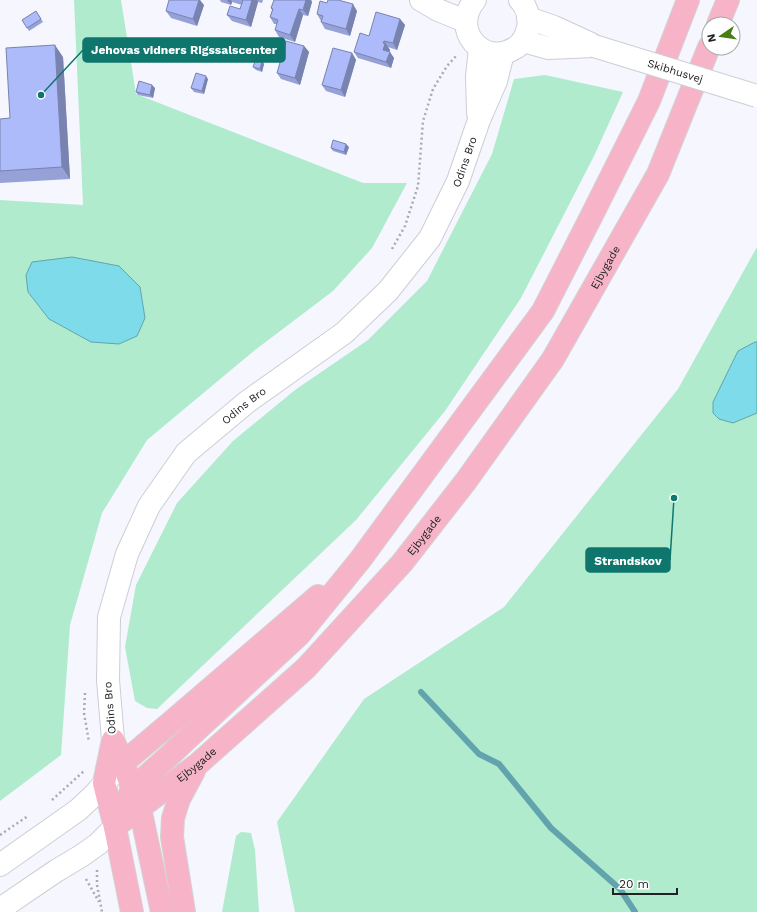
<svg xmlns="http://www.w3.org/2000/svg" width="757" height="912" font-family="'Work Sans',sans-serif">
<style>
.green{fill:#b0ebcd;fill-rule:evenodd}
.water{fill:#7edbe9;stroke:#62a4ae}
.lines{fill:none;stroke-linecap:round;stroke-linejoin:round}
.stream{stroke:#62a4ae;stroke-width:6}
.minor-casing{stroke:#cdced5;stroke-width:24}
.major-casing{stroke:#d3d3d3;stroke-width:24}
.path{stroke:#a9aab0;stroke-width:2.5;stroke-dasharray:2 3;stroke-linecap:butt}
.minor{stroke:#fff;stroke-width:22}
.major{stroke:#f7b4c9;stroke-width:22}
.minor-bridge-casing{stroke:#cdced5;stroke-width:24;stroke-linecap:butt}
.minor-bridge{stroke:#fff;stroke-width:22}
.wall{fill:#95a1d7}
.shaded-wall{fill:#7983af}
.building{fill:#adbbfa;stroke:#7983af}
.labels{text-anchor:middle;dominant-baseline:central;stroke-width:4;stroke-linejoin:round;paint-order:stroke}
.street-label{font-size:11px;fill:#212224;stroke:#fff}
.leader{fill:none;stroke:#0f766e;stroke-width:1.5}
.callout-dot{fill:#0f766e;stroke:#fff;stroke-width:1.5}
.callout{fill:#0f766e;stroke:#0f766e;stroke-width:1.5}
.callout-label{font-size:12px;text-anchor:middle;font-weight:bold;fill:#fff}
</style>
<rect width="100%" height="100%" fill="#f5f6fe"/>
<g class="green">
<path d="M74,0H121L136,94L363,183H407L372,248L333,291L255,350L147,440L102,513L70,625L61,755L0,801V200L83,205ZM28,292L91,342L49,319Z"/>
<path d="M545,75L623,92L594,156L521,298L445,411L356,520L157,709L147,708L135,701L125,647L136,585L177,503L233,441L295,390L368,340L427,281L492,154L514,79Z"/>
<path d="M757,247V912H295L277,822L364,699L504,607L678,389Z"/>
<path d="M241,832L251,833L255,850L259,912H222L236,836Z"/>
</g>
<g class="water">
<path d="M72,257L119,266L140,287L145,318L137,336L119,344L91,342L49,319L28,292L26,275L32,262Z"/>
<path d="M755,342H757V413L733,423L719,419L713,413V402L738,351Z"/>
</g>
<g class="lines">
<path class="stream" d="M421,692L479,754L499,764L551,828L620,889L635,912"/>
<defs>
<g id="minor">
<path d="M421,0L438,10L465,21"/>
<path d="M475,0C450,29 483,68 515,48C522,44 526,36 528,28C530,18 527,7 520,0"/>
<path d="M528,18L554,27L591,44"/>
<path d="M523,41L548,48L594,46"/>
<path d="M478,113L477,76L480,49"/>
<path id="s1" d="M113,740L108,680L109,617L127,554L149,506L186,453L247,402L344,333L388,291L430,238L458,181L479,120L496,81L503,53"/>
<path d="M0,865L78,810L95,794L115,771"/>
<path d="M0,909L56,871L81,856L98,844L115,827"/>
</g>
<g id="major">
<path d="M718,24L728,0"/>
<path d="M113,740L123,763L140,808L162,912"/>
<path d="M113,740L104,783L115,827L132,912"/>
<path d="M123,763L175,719L318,596"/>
<path id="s2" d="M116,826L198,764L306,668L402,563L466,481L553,359L658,174L709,47"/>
<path d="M115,827L132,789L169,756L189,737L299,635L360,560L543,311L592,215L649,101L688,0"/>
<path d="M184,912L172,837L173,818L179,799L194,771"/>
</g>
</defs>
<use href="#minor" class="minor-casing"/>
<use href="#major" class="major-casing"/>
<g class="path">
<path d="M392,249L405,226L418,186L423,121L433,89L447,66L457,55"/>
<path d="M85,693L84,713L89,742"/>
<path d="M52,800L84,771"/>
<path d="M0,835L28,816"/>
<path d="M97,870V885L102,912"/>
<path d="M86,879L99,902"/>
</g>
<use href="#minor" class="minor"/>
<use href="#major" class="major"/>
<defs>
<g id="minor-bridge">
<path id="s3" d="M594,46L757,96"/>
</g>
</defs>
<use href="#minor-bridge" class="minor-bridge-casing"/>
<use href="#minor-bridge" class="minor-bridge"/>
</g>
<g class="wall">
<path d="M220,0H263L262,3L258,2L251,27L232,21L227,15L240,9L242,5L232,2L231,5L221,2Z"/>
<path d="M274,0H311L312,2L308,16L303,15L295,42L279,37L275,30L277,24H274L270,17L272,10L271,8Z"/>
<path d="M204,5L197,26L171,18L166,11Z"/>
<path d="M36,11L43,22L29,31L22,20Z"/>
<path d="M357,11L350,36L325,29L321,22V21L317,14Z"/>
<path d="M400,19L405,25L397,50L388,47L390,50L389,52L394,58L391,68L358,58L354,52L369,36Z"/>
<path d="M304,46L309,52L300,85L281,79L277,73Z"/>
<path d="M352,53L356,60L345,97L326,91L322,85Z"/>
<path d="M63,57L70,179L0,183V119L10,118Z"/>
<path d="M262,61L264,64L262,72L256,70L253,67Z"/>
<path d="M208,79L204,94L194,92L191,88Z"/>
<path d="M155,88L153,98L138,95L136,92Z"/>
<path d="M349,147L346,155L333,151L331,148Z"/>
</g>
<g class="shaded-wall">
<path d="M199,0H200L204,5L197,26L193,19Z"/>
<path d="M227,0H231L232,2L231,5Z"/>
<path d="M252,0H257L258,2L251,27L246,20Z"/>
<path d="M306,0H311L312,2L308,16L303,10Z"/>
<path d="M353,4L357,11L350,36L346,29Z"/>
<path d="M299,9L303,15L295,42L290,35Z"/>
<path d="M400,19L405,25L397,50L393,43Z"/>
<path d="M384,41L390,50L388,56L383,50Z"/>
<path d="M55,45L63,57L70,179L62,167Z"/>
<path d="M304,46L309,52L300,85L295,78Z"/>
<path d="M390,52L394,58L391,68L386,62Z"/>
<path d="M352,53L356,60L345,97L341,90Z"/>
<path d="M262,61L264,64L262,72L260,69Z"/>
<path d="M206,76L208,79L204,94L202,91Z"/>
<path d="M152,85L155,88L153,98L150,95Z"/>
<path d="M346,144L349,147L346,155L344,152Z"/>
</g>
<g class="building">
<path d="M169,0H199L193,19L166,11Z"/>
<path d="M243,0H252L246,20L227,15L230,6L240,9Z"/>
<path d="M274,0H306L303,10L299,9L290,35L275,30L278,20L270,17L273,9L271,8Z"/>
<path d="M328,0H338L353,4L346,29L321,22L323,16L317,14L320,1L327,3Z"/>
<path d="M36,11L41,19L27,28L22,20Z"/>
<path d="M376,12L400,19L393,43L384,41L383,43L385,44L383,50L390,52L386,62L354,52L360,33L369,36Z"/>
<path d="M286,41L304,46L295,78L277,73Z"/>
<path d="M55,45L62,167L0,171V119L10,118L6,48Z"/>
<path d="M333,48L352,53L341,90L322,85Z"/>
<path d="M256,59L262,61L260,69L253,67Z"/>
<path d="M196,73L206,76L202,91L191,88Z"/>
<path d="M139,81L152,85L150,95L136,92Z"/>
<path d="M333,140L346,144L344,152L331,148Z"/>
</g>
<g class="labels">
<g class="street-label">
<text stroke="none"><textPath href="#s3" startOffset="85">Skibhusvej</textPath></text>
<text stroke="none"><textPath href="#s1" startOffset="717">Odins Bro</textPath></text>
<text stroke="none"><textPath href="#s2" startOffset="749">Ejbygade</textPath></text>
<text stroke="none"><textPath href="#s1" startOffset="381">Odins Bro</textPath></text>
<text stroke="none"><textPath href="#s2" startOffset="425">Ejbygade</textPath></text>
<text transform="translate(110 708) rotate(-95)">Odins Bro</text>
<text stroke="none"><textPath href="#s2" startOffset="101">Ejbygade</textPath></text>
</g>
</g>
<path class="leader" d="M41 95L83 50M674 498L670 560"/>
<g class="callout-dot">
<circle cx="41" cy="95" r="4"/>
<circle cx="674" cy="498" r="4"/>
</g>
<g class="callout">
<rect x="83" y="38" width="202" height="24" rx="4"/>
<rect x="586" y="548" width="84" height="24" rx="4"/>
</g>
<g class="callout-label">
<text x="184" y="54">Jehovas vidners Rigssalscenter</text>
<text x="628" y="565">Strandskov</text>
</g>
<g transform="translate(721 36) rotate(257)"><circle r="19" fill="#ffffff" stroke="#a6a7a7"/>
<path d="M0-3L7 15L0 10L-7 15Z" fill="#487e14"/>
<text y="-6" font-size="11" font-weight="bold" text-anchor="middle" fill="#212224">N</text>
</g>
<path d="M613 888v6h64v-6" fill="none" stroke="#212224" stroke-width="2"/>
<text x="619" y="888" font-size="12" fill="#212224" stroke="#ffffff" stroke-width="3" paint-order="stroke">20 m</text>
</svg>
